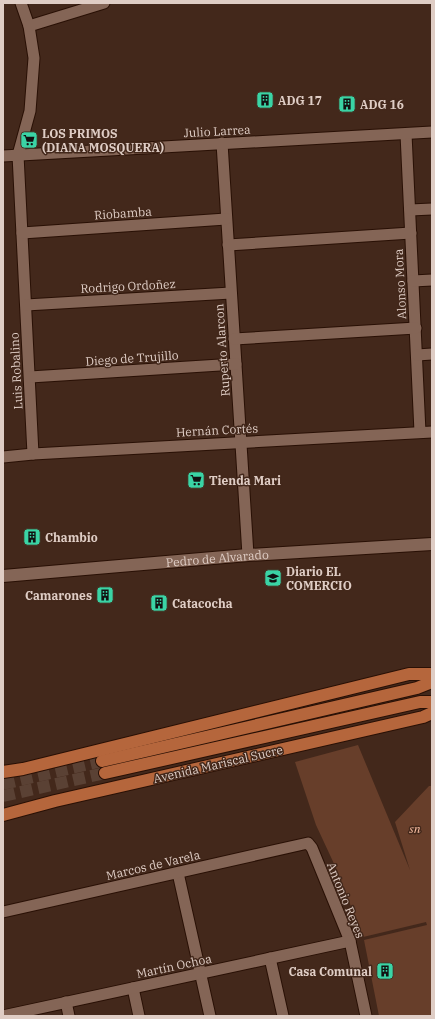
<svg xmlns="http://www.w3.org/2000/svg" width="435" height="1019" font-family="'IBM Plex Serif',serif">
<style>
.green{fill:#673e2a}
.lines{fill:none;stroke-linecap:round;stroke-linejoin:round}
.primary-tunnel{stroke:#5a4134;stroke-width:12;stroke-dasharray:12 6;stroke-linecap:butt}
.street-casing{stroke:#291005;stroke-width:13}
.secondary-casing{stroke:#291005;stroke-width:14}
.primary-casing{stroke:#291005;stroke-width:14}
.street{stroke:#846556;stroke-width:11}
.secondary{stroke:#846556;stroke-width:12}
.primary{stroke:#b5663c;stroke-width:12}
.labels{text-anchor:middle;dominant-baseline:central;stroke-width:3;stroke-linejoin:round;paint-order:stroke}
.poi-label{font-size:12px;font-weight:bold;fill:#dfcdc5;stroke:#43281b;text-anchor:start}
.street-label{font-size:12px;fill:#dfcdc5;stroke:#43281b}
.park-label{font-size:12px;font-style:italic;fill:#fdc1a5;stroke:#43281b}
</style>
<rect width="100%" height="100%" fill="#43281b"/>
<path class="green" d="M358,745L410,870L395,822L429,786H432V1016H379L364,940L427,925L426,922L363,937L336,868L316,825L295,762Z"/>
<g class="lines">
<g class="primary-tunnel">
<path d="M3,784L102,761"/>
<path d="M3,796L105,773"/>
</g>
<defs>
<g id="street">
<path d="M21,3L29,26L34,58L30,111L18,155L33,454"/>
<path d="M29,26L104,3"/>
<path d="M406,134L420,432"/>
<path d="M222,143L248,555"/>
<path d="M3,156L432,132"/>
<path d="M410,210L432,209"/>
<path d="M22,233L226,219"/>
<path d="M228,245L411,233"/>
<path d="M413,281L432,280"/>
<path d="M26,305L231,293"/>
<path d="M234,339L416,328"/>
<path d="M417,355L432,354"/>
<path d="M30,377L236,364"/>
<path d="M3,457L33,454L432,432"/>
<path d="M178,873L210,1016"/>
<path d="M3,912L308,843L312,848L350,941L366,1016"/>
<path d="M270,958L283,1016"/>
<path d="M133,988L139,1016"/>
<path d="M66,1002L69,1016"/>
<path d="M3,1016L350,941"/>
</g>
<g id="secondary">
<path id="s1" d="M3,576L248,555L432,544"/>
</g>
<g id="primary">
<path d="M102,761L417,688L432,682"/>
<path d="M3,772L23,769L409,674H432"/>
<path d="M105,773L420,702H432"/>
<path d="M3,815L55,801L423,717L432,713"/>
</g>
</defs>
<use href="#street" class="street-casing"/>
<use href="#secondary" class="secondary-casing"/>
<use href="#primary" class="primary-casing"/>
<use href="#street" class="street"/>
<use href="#secondary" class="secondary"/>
<use href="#primary" class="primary"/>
</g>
<defs>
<symbol id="building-square" viewBox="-11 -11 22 22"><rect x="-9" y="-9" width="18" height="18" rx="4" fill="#3ad4a5" stroke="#43281b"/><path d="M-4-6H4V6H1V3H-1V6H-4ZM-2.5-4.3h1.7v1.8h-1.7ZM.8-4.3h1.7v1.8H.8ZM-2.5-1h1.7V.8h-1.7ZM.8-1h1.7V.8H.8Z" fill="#111"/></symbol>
<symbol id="supermarket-square" viewBox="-11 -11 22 22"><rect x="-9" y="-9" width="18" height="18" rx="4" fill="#3ad4a5" stroke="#43281b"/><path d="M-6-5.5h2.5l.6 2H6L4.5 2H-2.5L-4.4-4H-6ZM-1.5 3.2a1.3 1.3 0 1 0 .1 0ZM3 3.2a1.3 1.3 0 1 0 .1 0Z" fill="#111"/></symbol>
<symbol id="school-square" viewBox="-11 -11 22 22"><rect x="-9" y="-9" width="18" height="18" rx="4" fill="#3ad4a5" stroke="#43281b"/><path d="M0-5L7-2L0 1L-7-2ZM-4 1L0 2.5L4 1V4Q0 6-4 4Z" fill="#111"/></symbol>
</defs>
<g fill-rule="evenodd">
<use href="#building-square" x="255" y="90" width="20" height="20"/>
<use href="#building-square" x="337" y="94" width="20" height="20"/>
<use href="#supermarket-square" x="19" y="130" width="20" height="20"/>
<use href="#supermarket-square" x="186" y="470" width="20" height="20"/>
<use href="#building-square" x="22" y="527" width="20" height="20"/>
<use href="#school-square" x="263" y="568" width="20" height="20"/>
<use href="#building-square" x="95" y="585" width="20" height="20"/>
<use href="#building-square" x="149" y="593" width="20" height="20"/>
<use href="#building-square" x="375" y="961" width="20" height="20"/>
</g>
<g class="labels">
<g class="poi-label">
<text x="278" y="100">ADG 17</text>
<text x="360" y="104">ADG 16</text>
<text x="42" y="133">LOS PRIMOS<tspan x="42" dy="14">(DIANA MOSQUERA)</tspan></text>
<text x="209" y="480">Tienda Mari</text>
<text x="45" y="537">Chambio</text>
<text x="286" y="571">Diario EL<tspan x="286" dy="14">COMERCIO</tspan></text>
<text x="92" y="595" text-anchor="end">Camarones</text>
<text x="172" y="603">Catacocha</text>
<text x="372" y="971" text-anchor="end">Casa Comunal</text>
</g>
<g class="street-label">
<text transform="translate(217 131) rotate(-3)">Julio Larrea</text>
<text transform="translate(123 213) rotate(-4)">Riobamba</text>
<text transform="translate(400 284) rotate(-93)">Alonso Mora</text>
<text transform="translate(128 286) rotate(-3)">Rodrigo Ordoñez</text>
<text transform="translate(222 350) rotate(-94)">Ruperto Alarcon</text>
<text transform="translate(132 358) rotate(-4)">Diego de Trujillo</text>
<text transform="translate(16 371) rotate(-93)">Luis Robalino</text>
<text transform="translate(217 430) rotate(-3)">Hernán Cortés</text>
<text stroke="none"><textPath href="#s1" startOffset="215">Pedro de Alvarado</textPath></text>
<text transform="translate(218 764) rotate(-13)">Avenida Mariscal Sucre</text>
<text transform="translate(153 865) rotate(-13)">Marcos de Varela</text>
<text transform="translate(346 900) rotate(68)">Antonio Reyes</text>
<text transform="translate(174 966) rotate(-12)">Martín Ochoa</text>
</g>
<g class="park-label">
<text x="415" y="828">sn</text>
</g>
</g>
<rect width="435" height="1019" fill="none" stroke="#dfcdc5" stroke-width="8"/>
</svg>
